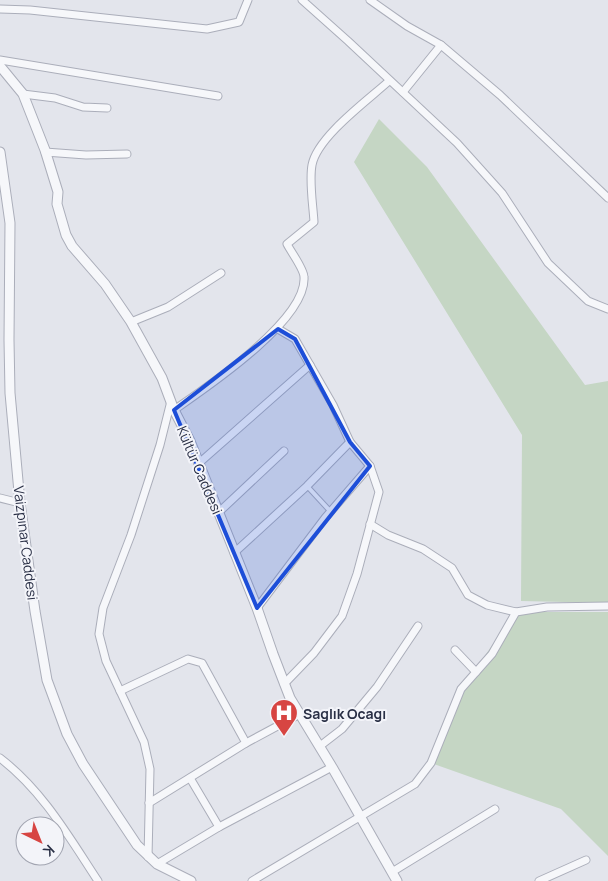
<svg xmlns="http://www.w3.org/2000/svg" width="608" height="881" font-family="Manrope,sans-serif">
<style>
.green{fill:#c5d6c4}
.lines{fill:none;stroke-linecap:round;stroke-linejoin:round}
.service-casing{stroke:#abaeba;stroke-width:6}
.minor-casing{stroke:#abaeba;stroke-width:9}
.tertiary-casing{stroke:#abaeba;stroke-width:11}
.service{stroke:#f6f7fa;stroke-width:4}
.minor{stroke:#f6f7fa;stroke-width:7}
.tertiary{stroke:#f6f7fa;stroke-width:9}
.marked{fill:#1d4ed8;fill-opacity:0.2;stroke:#1d4ed8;stroke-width:4;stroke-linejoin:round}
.labels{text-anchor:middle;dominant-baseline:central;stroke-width:4;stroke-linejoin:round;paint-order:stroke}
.street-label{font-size:14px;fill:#292f45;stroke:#f3f4f9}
.poi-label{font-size:14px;font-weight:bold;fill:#292f45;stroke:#f3f4f9;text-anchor:start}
</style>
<rect width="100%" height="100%" fill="#e3e5ec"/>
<g class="green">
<path d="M379,119L427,167L585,385L608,381V603L521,601L522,435L354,162Z"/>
<path d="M516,612H608V856L561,809L431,763L461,689Z"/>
</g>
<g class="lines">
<defs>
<path id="service" d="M307,486L331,512"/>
<g id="minor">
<path d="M302,0L348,41L457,143L502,193L548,263L588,301L608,309"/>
<path d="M370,0L407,26L441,45L500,95L608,198"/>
<path d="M0,9L30,10L207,29L239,22L248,0"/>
<path d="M0,60L218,96"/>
<path d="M403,92L441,45"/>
<path d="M23,94L55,98L83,107L107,108"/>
<path d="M45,152L86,155L127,154"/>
<path d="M131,322L168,307L221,273"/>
<path d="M278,329L295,339L333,405L350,442L370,466L379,492L357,574L342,616L314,653L284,684"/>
<path d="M174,410C207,387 307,320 304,277C304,269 291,252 287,244L314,222C313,205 309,181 312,165C317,137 368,100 389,81"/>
<path d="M198,464L310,365"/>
<path d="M0,498L20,503"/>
<path d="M219,512L284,451"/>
<path d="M370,524L388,535L423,549L452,568L468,595L487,605L516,612"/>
<path d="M234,553L307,486L350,442"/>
<path d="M257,608L325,518L370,466"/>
<path d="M455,650L476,672"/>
<path d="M120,691L188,659L202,663L246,743"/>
<path d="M320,746L342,729L377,687L418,626"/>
<path d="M0,758C43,791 69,837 98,881"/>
<path d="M190,778L219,827"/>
<path d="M149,803L246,743L300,714"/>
<path d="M148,857L150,769L144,742L106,661L99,634L103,608L131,535L160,445L171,401"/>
<path d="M157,864L219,827L332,767"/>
<path d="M392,872L495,809"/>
<path d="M252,881L415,784L431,763L461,689L492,654L516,612L547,607L608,606"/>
<path d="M539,881L586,860"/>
</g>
<g id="tertiary">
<path d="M0,66L23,94L45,150L58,192L57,204L66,235L72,246L105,284L131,322L162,378L174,410L190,441L257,608L273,654L290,698L332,767L397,881"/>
<path d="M0,152L10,223L9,340L10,393L20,503L35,611L47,680L67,734L83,764L137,845L157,864L191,881"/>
</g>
</defs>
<use href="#service" class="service-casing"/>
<use href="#minor" class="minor-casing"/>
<use href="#tertiary" class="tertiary-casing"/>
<use href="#service" class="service"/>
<use href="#minor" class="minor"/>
<use href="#tertiary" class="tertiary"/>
</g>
<path class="marked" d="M278,329L295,339L350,442L370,466L257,608L174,410Z"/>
<defs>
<symbol id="hospital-pin" viewBox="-11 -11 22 30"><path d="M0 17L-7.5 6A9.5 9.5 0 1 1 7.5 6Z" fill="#d74542" stroke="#f3f4f9"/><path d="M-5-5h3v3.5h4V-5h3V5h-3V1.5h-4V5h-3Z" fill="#fff"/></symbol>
</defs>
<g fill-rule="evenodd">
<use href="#hospital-pin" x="268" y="697" width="32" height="43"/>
</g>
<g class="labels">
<g class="street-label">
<text transform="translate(200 470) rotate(67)">Kültür Caddesi</text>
<text transform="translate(26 543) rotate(83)">Vaizpınar Caddesi</text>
</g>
<g class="poi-label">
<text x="303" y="713">Saglık Ocagı</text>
</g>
</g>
<g transform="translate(40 841) rotate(137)"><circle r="24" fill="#f3f4f9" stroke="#a2a5b1"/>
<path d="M0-4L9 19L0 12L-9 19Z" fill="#d74542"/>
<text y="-8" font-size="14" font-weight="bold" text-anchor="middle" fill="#292f45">K</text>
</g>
</svg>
